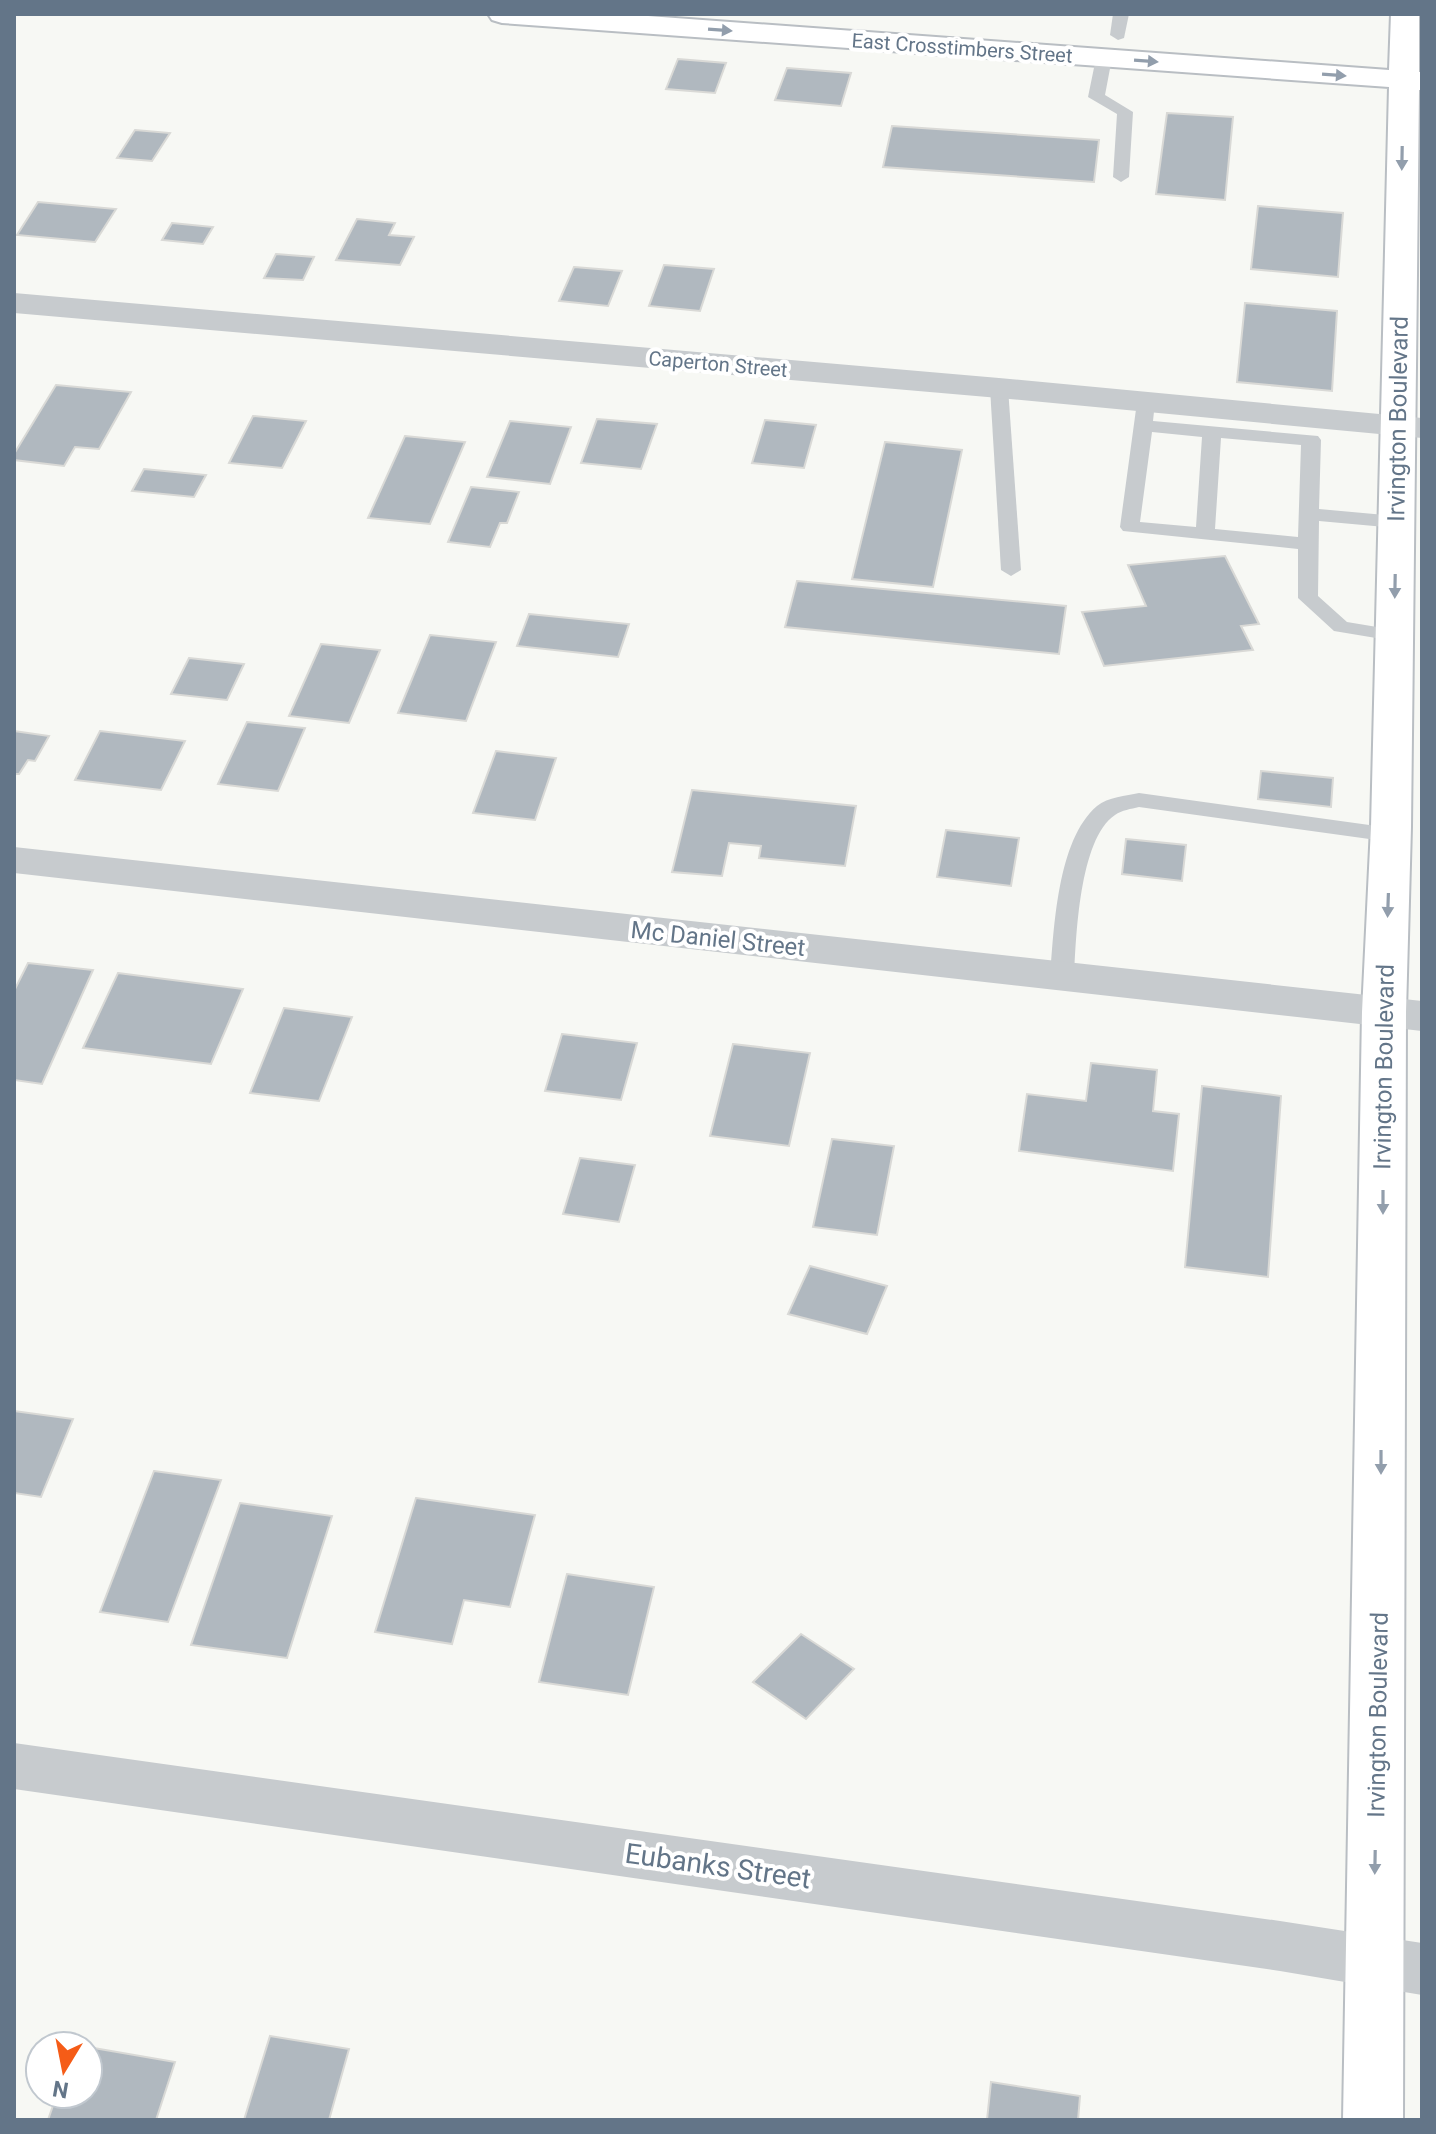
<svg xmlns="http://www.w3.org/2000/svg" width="1436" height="2134" font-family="Roboto,sans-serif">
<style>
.building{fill:#b0b8bf;stroke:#d9d9d6;stroke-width:2}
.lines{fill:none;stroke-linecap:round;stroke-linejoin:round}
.secondary-casing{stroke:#b9bec3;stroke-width:4}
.lane{fill:#c7cbce;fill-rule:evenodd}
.street{fill:#c7cbce;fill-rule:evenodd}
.secondary{fill:#fff;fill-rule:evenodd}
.oneway{fill:#929eac}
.labels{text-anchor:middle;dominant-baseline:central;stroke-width:8;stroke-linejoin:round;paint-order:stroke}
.far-street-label{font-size:20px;fill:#637588;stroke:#fff}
.street-label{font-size:24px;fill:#637588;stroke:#fff}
.near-street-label{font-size:28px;fill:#637588;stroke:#fff}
</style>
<rect width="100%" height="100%" fill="#f7f8f4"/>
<g class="building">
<path d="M678,59L726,63L715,93L666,89Z"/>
<path d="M787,68L851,73L841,106L775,100Z"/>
<path d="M1167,113L1233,117L1225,200L1156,194Z"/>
<path d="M892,126L1099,140L1094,182L883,167Z"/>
<path d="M135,130L170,133L152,161L117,158Z"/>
<path d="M38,202L116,209L95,242L17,235Z"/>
<path d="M1258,206L1343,213L1338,277L1251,269Z"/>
<path d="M357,219L395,223L389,235L414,237L400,265L336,260Z"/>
<path d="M172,223L213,227L203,244L162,240Z"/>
<path d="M276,254L314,257L303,280L264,278Z"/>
<path d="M664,265L714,269L700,311L649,306Z"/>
<path d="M574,267L622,271L608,306L559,301Z"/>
<path d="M1245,303L1337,311L1332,391L1237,382Z"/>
<path d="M56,385L131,392L99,449L75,447L64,466L14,460V454Z"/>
<path d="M253,416L306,421L282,468L229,463Z"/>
<path d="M597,419L657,424L641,469L581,463Z"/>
<path d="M765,420L816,425L804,468L752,463Z"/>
<path d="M510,421L571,427L550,484L487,477Z"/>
<path d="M405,436L465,442L430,524L368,518Z"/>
<path d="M885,442L962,450L933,587L852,579Z"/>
<path d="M144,469L206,475L194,497L132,491Z"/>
<path d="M471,487L519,492L507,523H500L490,547L448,542Z"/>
<path d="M1225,556L1259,624L1241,626L1253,650L1104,666L1082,612L1146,606L1128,565Z"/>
<path d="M797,581L1066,606L1059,654L785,627Z"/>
<path d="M529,614L629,624L618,657L517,646Z"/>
<path d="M430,635L496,642L466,721L398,713Z"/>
<path d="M321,644L380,650L349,723L289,716Z"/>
<path d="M189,658L244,664L227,700L171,694Z"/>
<path d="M247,722L305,728L278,791L218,784Z"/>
<path d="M14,731L49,736L35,761L28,760L19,774H14Z"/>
<path d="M100,731L185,741L161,790L75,780Z"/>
<path d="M496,751L556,758L535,820L473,813Z"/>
<path d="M1261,771L1333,778L1331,807L1258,799Z"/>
<path d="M692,790L856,806L845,866L759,858L761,846L729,843L722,876L672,872Z"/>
<path d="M946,830L1019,838L1011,886L937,877Z"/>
<path d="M1126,839L1186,845L1182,881L1122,874Z"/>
<path d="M28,963L93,970L42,1084L14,1080V991Z"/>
<path d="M118,973L243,989L211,1064L83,1048Z"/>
<path d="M284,1008L352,1017L319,1101L250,1093Z"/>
<path d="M562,1034L637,1043L621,1100L545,1091Z"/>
<path d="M733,1044L810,1053L789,1146L710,1136Z"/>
<path d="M1091,1063L1157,1070L1153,1111L1179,1114L1173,1171L1019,1151L1027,1094L1086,1101Z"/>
<path d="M1202,1086L1281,1096L1268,1277L1185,1267Z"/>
<path d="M832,1139L894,1146L877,1235L813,1227Z"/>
<path d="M580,1158L635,1165L619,1222L563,1214Z"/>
<path d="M810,1266L887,1286L867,1334L788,1314Z"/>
<path d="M14,1411L73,1419L41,1497L14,1493Z"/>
<path d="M154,1471L221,1480L168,1622L100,1612Z"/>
<path d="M416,1498L535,1515L510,1607L464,1600L452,1644L375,1632Z"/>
<path d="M240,1503L332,1516L287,1658L191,1645Z"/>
<path d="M567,1574L654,1587L628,1695L539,1682Z"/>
<path d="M801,1634L854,1669L806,1719L753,1682Z"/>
<path d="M270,2036L349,2049L329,2120H244Z"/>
<path d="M88,2047L175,2062L156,2120H48L57,2094H88Z"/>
<path d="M991,2082L1080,2096L1078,2120H987Z"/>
</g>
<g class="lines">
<defs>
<path id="secondary" d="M488,14H621L1389,70L1391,14H1419V72H1422V90H1419L1411,827L1406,1012L1403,2120H1343L1362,1012L1371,827L1389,87L502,23L492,20Z"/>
</defs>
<use href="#secondary" class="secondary-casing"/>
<g class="lane">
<path d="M1113,14H1129L1124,38L1118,40L1110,35Z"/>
<path d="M1104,53L1112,58L1105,95L1133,112L1129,177L1121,182L1113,177L1117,114L1088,97L1096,58Z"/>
<path d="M999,382L1008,388L1021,570L1011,576L1001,570L990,388Z"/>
<path d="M1146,396L1155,402L1153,421L1318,436L1321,440L1319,509L1396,516L1406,522L1396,528L1319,521L1318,596L1347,622L1401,631L1404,635L1401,639L1394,641L1334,631L1298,598V549L1123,531L1120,527L1137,402ZM1152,432L1202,437L1196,527L1140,522ZM1221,438L1301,445L1298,537L1215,529Z"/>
<path d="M1139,793L1391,828L1399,830L1402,835L1399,840L1391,842L1139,807C1131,809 1122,810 1115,815C1079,839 1076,938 1074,978L1070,984H1054L1050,978C1054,929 1057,840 1097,806C1108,797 1126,796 1139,793Z"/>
</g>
<g class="street">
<path d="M14,293L999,378L1422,418V438L999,398L14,313Z"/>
<path d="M14,847L1422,1001V1031L14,873Z"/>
<path d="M14,1743L1280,1921L1422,1943V1995L1280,1971L14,1789Z"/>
</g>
<use href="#secondary" class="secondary"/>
</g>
<defs><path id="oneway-solid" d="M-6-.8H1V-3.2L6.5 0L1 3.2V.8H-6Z" transform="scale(2)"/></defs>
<g class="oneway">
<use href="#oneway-solid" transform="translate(720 30) rotate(4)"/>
<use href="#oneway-solid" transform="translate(1146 61) rotate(4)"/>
<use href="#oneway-solid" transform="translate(1334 75) rotate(4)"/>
<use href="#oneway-solid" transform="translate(1402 158) rotate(91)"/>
<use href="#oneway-solid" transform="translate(1395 586) rotate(91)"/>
<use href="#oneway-solid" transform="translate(1388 905) rotate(92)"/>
<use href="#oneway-solid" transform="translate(1383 1202) rotate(90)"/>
<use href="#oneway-solid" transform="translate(1381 1462) rotate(90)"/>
<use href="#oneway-solid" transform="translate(1375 1862) rotate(91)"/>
</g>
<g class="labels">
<g class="far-street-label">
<text transform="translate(962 48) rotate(4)">East Crosstimbers Street</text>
<text transform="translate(718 364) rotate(5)">Caperton Street</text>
</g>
<g class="street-label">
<text transform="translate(1398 419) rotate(-89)">Irvington Boulevard</text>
<text transform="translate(718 939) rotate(6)">Mc Daniel Street</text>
<text transform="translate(1384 1067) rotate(-89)">Irvington Boulevard</text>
<text transform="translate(1378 1715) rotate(-89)">Irvington Boulevard</text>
</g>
<g class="near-street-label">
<text transform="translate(718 1866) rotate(8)">Eubanks Street</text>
</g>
</g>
<rect width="1436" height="2134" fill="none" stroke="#637588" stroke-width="32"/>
<g transform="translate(64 2070) rotate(190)"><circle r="38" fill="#ffffff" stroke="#c1c8cf" stroke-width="2"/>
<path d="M0-6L14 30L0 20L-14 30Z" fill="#f55c17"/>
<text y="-12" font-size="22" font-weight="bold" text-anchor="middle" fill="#637588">N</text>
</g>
</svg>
